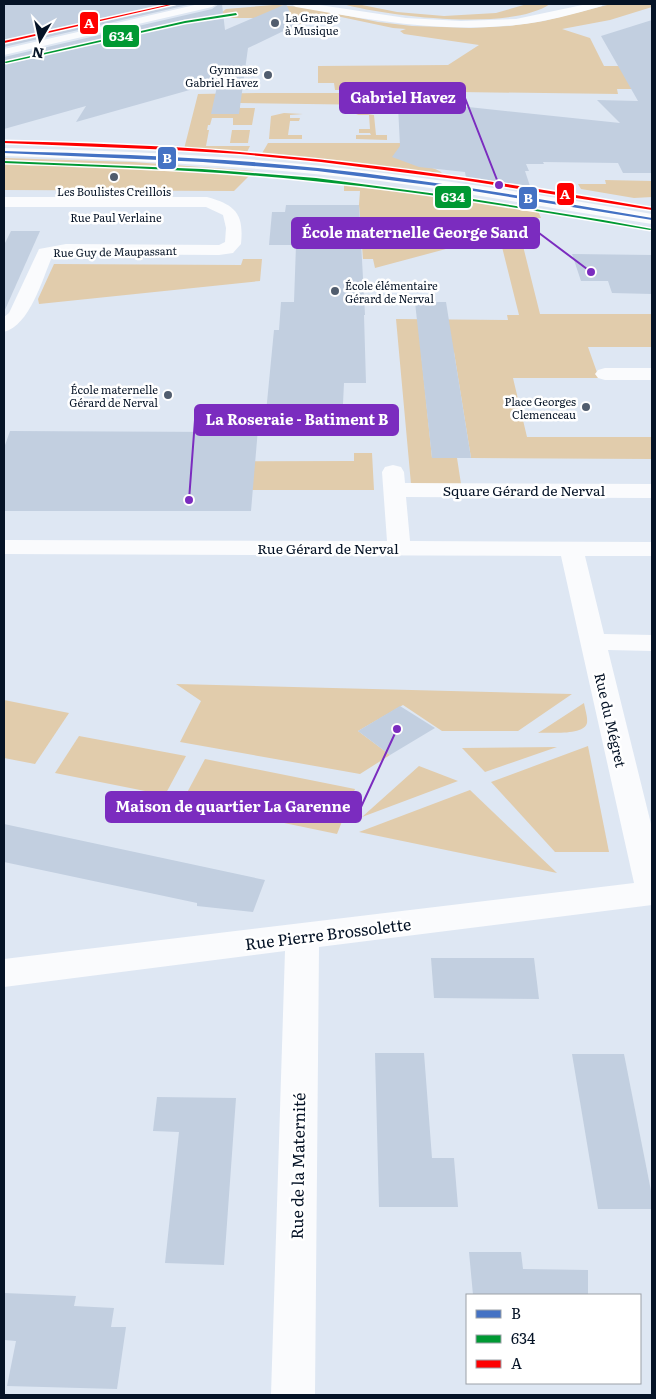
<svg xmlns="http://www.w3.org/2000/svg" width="656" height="1399" font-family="Literata,serif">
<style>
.green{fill:#e1ccac}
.building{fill:#c2cfe0}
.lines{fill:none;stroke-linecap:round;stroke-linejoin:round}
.street{fill:#fafbfd;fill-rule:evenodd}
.secondary{fill:#fafbfd;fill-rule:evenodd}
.bus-1-casing{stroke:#fff;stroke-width:3}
.bus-2-casing{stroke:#fff;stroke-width:3}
.bus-3-casing{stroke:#fff;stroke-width:3}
.bus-1{fill:#4472c4;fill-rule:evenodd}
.bus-2{fill:#093;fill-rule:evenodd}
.bus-3{fill:#fe0000;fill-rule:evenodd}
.poi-dot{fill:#515d6e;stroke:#fff;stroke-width:2}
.labels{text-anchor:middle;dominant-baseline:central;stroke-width:5;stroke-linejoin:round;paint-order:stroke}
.far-poi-label{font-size:11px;fill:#051326;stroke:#fff;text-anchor:end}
.far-street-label{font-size:11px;fill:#051326;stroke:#fff}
.street-label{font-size:14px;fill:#051326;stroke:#fff}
.near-street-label{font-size:16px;fill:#051326;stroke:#fff}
.leader{fill:none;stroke:#7b2cbf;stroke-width:2}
.callout-dot{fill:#7b2cbf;stroke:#fff;stroke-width:2}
.callout{fill:#7b2cbf;stroke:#7b2cbf;stroke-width:2}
.callout-label{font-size:15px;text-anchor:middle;font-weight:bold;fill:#fff}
.line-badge{stroke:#fff;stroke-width:2}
.badge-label{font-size:14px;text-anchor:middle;font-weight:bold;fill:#fff}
</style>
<rect width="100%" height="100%" fill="#dee7f3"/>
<g class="green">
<path d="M268,4L310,8L378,22L412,26L471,28L509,26L544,21L611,4H652V7L610,20L562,29L590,38L604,66H652V98L636,92L634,89H617L618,94L460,92L459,88L335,90L334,83H318V66L448,65L479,45L404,34L400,31L406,29L393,28L327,14C320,24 309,23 298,24L302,21L264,16L259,18H232L221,13L226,9L273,5Z"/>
<path d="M342,4H357L397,12L444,16L496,13L527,4H550C509,32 388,16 342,4Z"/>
<path d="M256,93H433L439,97H414V103H379L378,105L240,103V108H255L252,125H233V118H212L210,125H208L207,130H209L206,146H250L247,152L241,153L184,149L198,94Z"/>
<path d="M284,113L303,114L290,115V118H300L299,121H290L288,135H302V139H269L271,116Z"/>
<path d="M361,113L374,115L376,135H387V140L356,139V135H371L370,133H359V129H370L369,115H356Z"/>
<path d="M232,130H250L248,143H230Z"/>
<path d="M268,143H405L401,159C413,167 434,165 442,173L261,155Z"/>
<path d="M4,158L133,162L254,171L234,191L4,190Z"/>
<path d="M605,180L652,181V197L634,198L581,189L578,184H606Z"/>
<path d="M344,183L428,194L538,211L541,218H516L540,314H652V347H588L599,378H513L527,437H652V459L471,458L454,352H421L432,458H457L461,484H411L396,319L508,320L507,315H519L499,235L487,232L446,249L375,268L373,259H363L359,205L360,191H344Z"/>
<path d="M243,259H262L260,281L39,304L38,299L54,264L241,265Z"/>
<path d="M354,453H372L374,490H4V462L354,461Z"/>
<path d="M176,684L572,694L518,731H442L403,705L358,731L390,755L360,774L180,742L201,701Z"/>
<path d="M4,700L69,713L35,764L4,758Z"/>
<path d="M584,703C585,709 588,718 587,723C584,736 549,732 538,733Z"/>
<path d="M79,736L186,756L165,795L55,773Z"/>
<path d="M588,746L609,852H555L491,782Z"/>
<path d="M557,747L485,772L462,748Z"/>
<path d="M205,759L355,789L337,834L182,802Z"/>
<path d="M419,766L458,781L362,817Z"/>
<path d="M470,790L557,873L359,832Z"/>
</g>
<g class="building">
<path d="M4,4H192L4,47Z"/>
<path d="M219,4H222L225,30L286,4L296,25L248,48L239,114H211L218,82L76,122L86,106L4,129V57L212,9Z"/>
<path d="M652,20V173H623L618,163L543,162L544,164H526L529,171H525L530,186L466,178L465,172L419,167L392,157L400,146L398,106H459L620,123L597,100L638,101L601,36Z"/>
<path d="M286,205H359L365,315H364L366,383H344L342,424L265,423L274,330H279L281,302H294L296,245H269L272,212H285Z"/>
<path d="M11,231H40L4,312V245Z"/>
<path d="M572,254L652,255V294L612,293L608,281H581Z"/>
<path d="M415,302H446L471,458H432Z"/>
<path d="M225,405H260L251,511H4V448L10,431L222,432Z"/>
<path d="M400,706L435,728L390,755L358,731Z"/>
<path d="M4,824L265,880L253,912L197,906V903L4,862Z"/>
<path d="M431,958H534L539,999L434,998Z"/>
<path d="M375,1053H424L432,1158H454L458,1207H379Z"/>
<path d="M572,1054H624L652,1196V1209H598Z"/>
<path d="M157,1097L236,1098L224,1265L165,1263L179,1132L153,1131Z"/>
<path d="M469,1252H521L523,1269L588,1270V1295H473Z"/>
<path d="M4,1293L76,1296L74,1306L114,1308L111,1327H126L117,1389L7,1386L16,1341L4,1340Z"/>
</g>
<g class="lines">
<g class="street">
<path d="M4,148C92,150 181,153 269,161C398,172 525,192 652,214V224C561,210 471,193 380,181C255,166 130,160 4,156Z"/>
<path d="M4,197H207C236,205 244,214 241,244L233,253L219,255L66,254L52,257C42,280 30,325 4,332V317L9,313L39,249L66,244L219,245L225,242L226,228L223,215L206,207H4Z"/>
<path d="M605,368H652V380H605L598,378L595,374L598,370Z"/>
<path d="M393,465L401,467L404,472L405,483L652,484V498L406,497L410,541L652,542V556H585L604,634L652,635V651L608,650L652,828V905L319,947L315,1395H271L285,951L4,987V959L634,883L561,556L4,554V540L387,541L382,472L385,467Z"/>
</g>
<g class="secondary">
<path d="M199,4H217L212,7L4,55V49Z"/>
<path d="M291,4H313L406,18L461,21L516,19L587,4H603L602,6C574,14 545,22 516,25C442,33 369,20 296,7Z"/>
</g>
<defs>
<path id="bus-1" d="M4,151C109,154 214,157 318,168C430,180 541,199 652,218V220L461,189L317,171L203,162L4,153Z"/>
<g id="bus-2">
<path d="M236,13L237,15L185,23L6,63L4,62L185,21Z"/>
<path d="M4,161L202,169L316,178L460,197L603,220L652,229L650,230C538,211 426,192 313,181C211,170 107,167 4,163Z"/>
</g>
<g id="bus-3">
<path d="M171,4H175L4,43V41Z"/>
<path d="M4,141C82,143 161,145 239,152C378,163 515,184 652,208V210L463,180L321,162L240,154L173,150L4,143Z"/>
</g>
</defs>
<use href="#bus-1" class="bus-1-casing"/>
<use href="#bus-2" class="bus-2-casing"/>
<use href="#bus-3" class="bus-3-casing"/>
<use href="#bus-1" class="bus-1"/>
<use href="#bus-2" class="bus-2"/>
<use href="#bus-3" class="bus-3"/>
</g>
<g class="poi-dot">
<circle cx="275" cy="23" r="5"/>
<circle cx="268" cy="75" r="5"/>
<circle cx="114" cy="177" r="5"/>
<circle cx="335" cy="291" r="5"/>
<circle cx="168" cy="395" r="5"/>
<circle cx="586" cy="407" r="5"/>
</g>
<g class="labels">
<g class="far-poi-label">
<text x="285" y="17" text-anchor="start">La Grange<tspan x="285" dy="13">à Musique</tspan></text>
<text x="258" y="69">Gymnase<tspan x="258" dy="13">Gabriel Havez</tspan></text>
<text x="114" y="191" text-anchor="middle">Les Boulistes Creillois</text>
<text x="345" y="285" text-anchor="start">École élémentaire<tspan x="345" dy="13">Gérard de Nerval</tspan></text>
<text x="158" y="389">École maternelle<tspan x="158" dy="13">Gérard de Nerval</tspan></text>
<text x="576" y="401">Place Georges<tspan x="576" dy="13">Clemenceau</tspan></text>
</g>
<g class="far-street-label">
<text x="116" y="217">Rue Paul Verlaine</text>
<text transform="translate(115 251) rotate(-1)">Rue Guy de Maupassant</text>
</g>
<g class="street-label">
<text x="524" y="490">Square Gérard de Nerval</text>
<text x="328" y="548">Rue Gérard de Nerval</text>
<text transform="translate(611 720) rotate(77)">Rue du Mégret</text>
</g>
<g class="near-street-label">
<text transform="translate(328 933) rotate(-7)">Rue Pierre Brossolette</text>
<text transform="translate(297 1166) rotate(-89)">Rue de la Maternité</text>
</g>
</g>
<path class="leader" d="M499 185L465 98M591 272L539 233M189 500L195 420M397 729L361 807"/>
<g class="callout-dot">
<circle cx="499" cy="185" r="5"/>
<circle cx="591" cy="272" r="5"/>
<circle cx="189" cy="500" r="5"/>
<circle cx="397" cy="729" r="5"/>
</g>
<g class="callout">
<rect x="340" y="83" width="125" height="30" rx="5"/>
<rect x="292" y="218" width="247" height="30" rx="5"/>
<rect x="195" y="405" width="203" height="30" rx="5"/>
<rect x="106" y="792" width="255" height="30" rx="5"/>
</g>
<g class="callout-label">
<text x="403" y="103">Gabriel Havez</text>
<text x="415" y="238">École maternelle George Sand</text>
<text x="297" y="425">La Roseraie - Batiment B</text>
<text x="233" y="812">Maison de quartier La Garenne</text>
</g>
<g class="line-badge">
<rect x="79" y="11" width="20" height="24" rx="5" fill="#fe0000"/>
<rect x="102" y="24" width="38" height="24" rx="5" fill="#093"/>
<rect x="157" y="146" width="20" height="24" rx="5" fill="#4472c4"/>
<rect x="556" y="182" width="19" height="24" rx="5" fill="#fe0000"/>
<rect x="434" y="185" width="38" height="24" rx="5" fill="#093"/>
<rect x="518" y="186" width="20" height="24" rx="5" fill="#4472c4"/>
</g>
<g class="badge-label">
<text x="89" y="28">A</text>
<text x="121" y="41">634</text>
<text x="167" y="163">B</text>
<text x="565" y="199">A</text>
<text x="453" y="202">634</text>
<text x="528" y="203">B</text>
</g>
<rect width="656" height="1399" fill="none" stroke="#051326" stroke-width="10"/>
<rect x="466" y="1294" width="175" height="90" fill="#ffffff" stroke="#9ba1a8"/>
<rect x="476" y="1310" width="25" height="8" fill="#4472c4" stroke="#9ba1a8"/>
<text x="511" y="1319" font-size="15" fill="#051326">B</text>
<rect x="476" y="1335" width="25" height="8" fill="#009933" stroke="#9ba1a8"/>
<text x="511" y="1344" font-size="15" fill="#051326">634</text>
<rect x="476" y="1360" width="25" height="8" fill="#fe0000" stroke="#9ba1a8"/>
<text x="511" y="1369" font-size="15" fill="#051326">A</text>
<g transform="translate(40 40) rotate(189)" stroke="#ffffff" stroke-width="4" paint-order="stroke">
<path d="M0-4L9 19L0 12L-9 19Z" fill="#051326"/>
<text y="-8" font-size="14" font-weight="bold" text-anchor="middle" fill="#051326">N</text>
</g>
</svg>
